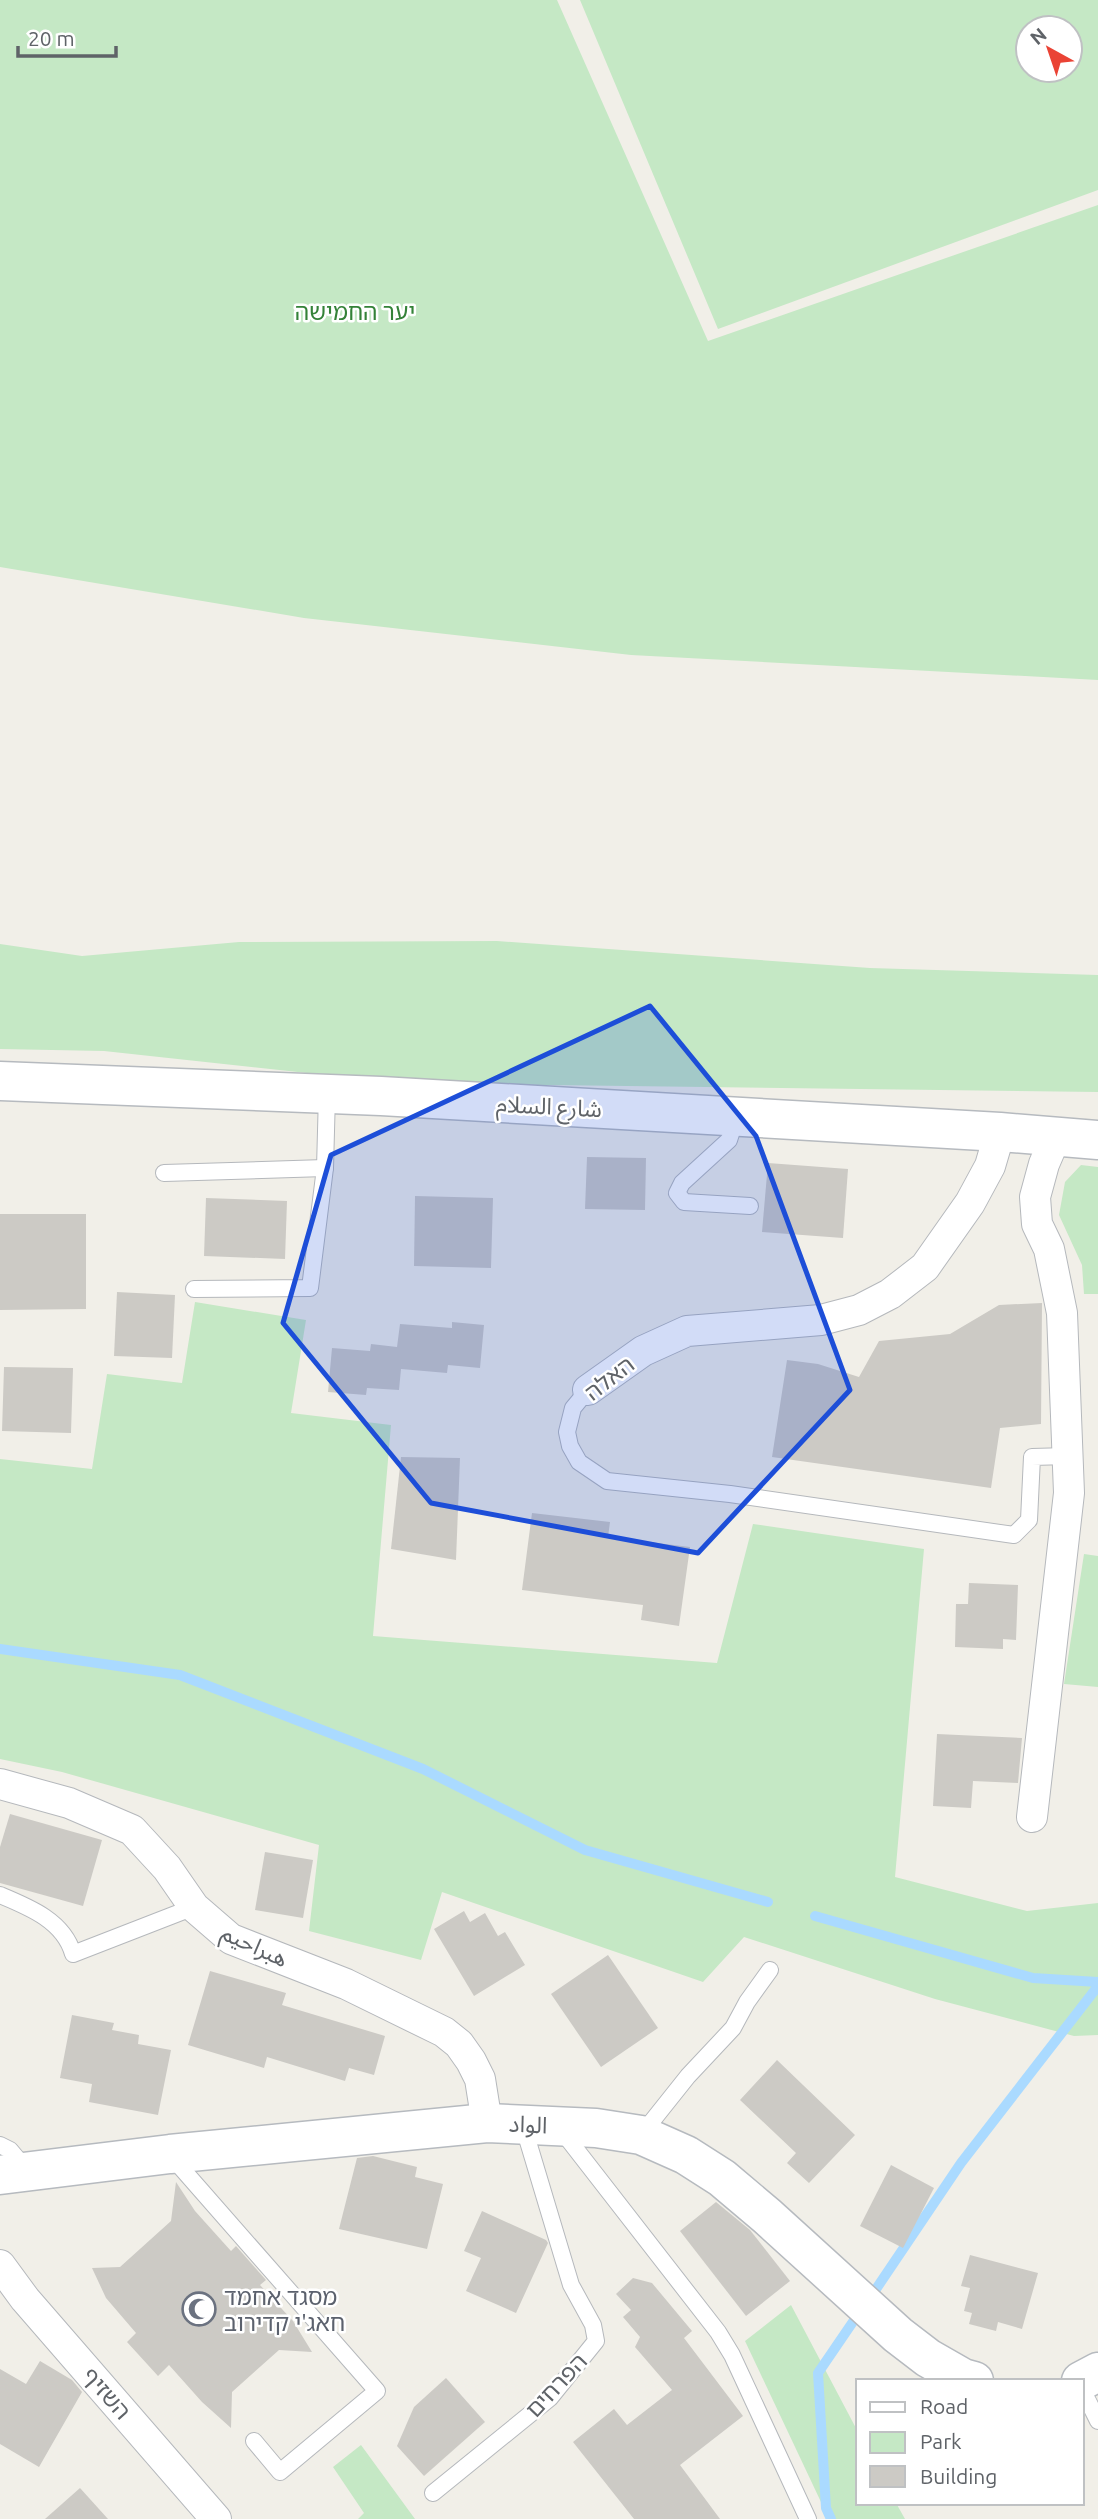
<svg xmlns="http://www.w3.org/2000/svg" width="1098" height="2519" font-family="Ubuntu,'Noto Sans Arabic','Noto Sans Hebrew',sans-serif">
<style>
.green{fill:#c5e8c5;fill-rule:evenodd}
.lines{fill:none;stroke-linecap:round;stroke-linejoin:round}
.stream{stroke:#aadaff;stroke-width:10}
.building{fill:#cccac5}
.lane-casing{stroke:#b5b8bc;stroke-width:18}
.street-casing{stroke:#b5b8bc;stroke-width:32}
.secondary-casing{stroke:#b6babf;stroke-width:41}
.lane{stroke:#fff;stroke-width:16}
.street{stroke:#fff;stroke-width:30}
.secondary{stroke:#fff;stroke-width:38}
.marked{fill:#1d4ed8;fill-opacity:0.2;stroke:#1d4ed8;stroke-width:5;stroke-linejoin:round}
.labels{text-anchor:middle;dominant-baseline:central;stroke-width:5;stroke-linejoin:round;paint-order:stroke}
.park-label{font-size:23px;fill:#348238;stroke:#fff}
.street-label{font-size:23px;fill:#5f6368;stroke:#fff}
.worship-label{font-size:23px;fill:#5b616d;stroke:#fff;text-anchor:start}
</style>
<rect width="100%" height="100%" fill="#f1efe8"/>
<g class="green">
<path d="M0,0H557L708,341L1098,205V680L631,655L304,618L0,567Z"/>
<path d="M580,0H1098V190L718,329ZM1028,28H1070V70H1028Z"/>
<path d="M497,941L870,968L1098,975V1092L399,1083L104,1051L0,1049V944L82,956L239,942Z"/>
<path d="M1081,1165L1098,1167V1294H1084L1082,1265L1059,1215L1065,1182Z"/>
<path d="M195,1302L306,1320L291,1413L391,1425L373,1636L717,1663L753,1524L924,1549L895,1877L1027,1911L1098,1903V2035L1074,2036L935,1999L744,1937L703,1982L442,1892L421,1960L309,1931L319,1845L62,1772L0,1759V1459L92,1469L107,1374L182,1383Z"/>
<path d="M1084,1554L1098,1556V1687L1064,1684Z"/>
<path d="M791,2305L858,2432V2503H896L905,2519H829L745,2341Z"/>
<path d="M361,2445L415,2519H358L364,2513L333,2467Z"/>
</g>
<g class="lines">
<g class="stream">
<path d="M0,1649L180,1675L423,1769L585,1850L768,1902"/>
<path d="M815,1916L1033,1978L1098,1982"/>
<path d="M870,2298L961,2163L1098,1986"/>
<path d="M831,2519L826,2508L818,2373L861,2310"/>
</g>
</g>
<g class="building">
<path d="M587,1157L646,1158L645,1210L585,1209Z"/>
<path d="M768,1163L848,1169L843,1238L762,1232Z"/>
<path d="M415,1196L493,1198L491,1268L414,1266Z"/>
<path d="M206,1198L287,1201L285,1259L204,1256Z"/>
<path d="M0,1214H86V1309L0,1310Z"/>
<path d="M117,1292L175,1295L172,1358L114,1356Z"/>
<path d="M1042,1303L1041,1424L1000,1428L991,1488L772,1457L787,1360L818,1364L859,1377L879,1341L950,1334L999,1305Z"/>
<path d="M452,1322L484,1325L480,1368L448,1365L447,1373L401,1369L399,1390L367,1388L366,1395L328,1392L332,1348L370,1351L371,1344L397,1347L400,1324L452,1328Z"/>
<path d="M4,1367L73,1368L71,1433L2,1431Z"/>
<path d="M401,1457L460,1458L456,1560L391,1549Z"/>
<path d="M532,1513L610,1522L608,1537L690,1547L679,1626L641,1620L643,1605L522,1590Z"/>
<path d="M969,1583L1018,1585L1016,1640L1003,1639V1649L955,1647L956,1604H968Z"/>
<path d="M937,1734L1022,1738L1018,1783L973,1781L971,1808L933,1806Z"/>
<path d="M10,1814L102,1840L83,1906L0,1883V1847Z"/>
<path d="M265,1852L313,1860L303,1918L255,1910Z"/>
<path d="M464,1911L470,1922L485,1913L498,1936L505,1932L525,1965L474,1996L434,1929Z"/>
<path d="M608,1955L658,2028L601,2067L551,1994Z"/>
<path d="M210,1971L286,1993L282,2005L385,2036L374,2075L349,2068L345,2081L267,2057L264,2068L188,2045Z"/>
<path d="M72,2015L114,2023L112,2030L139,2035L138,2044L171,2050L158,2115L89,2102L92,2084L60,2078Z"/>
<path d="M777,2060L855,2135L809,2183L787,2163L796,2153L740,2100Z"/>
<path d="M373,2156L417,2167L415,2177L443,2184L427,2249L339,2229L357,2158Z"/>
<path d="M891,2165L934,2188L903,2248L860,2226Z"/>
<path d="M176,2182L195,2211L231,2251L236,2246L266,2280L260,2285L293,2321L312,2352L279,2350L232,2392L231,2428L202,2402L169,2365L158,2376L127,2342L136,2333L106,2298L92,2268L120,2267L171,2221Z"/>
<path d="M716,2202L750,2230L790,2281L746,2316L680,2231Z"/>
<path d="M482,2211L546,2240L548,2243L516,2313L466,2291L481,2258L464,2251Z"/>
<path d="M970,2255L1038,2273L1022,2329L998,2322L996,2331L969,2324L972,2313L964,2311L970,2288L961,2286Z"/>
<path d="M633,2278L652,2283L692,2331L684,2338L743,2416L680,2465L720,2519H634L573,2442L614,2409L627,2425L672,2390L635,2347L640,2337L623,2317L631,2310L616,2294Z"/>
<path d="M40,2361L72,2380L82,2392L39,2467L0,2444V2369L26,2384Z"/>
<path d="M446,2378L485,2422L424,2476L397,2446L414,2407Z"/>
<path d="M80,2488L108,2519H45Z"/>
</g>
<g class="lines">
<defs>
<g id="lane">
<path d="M736,1118L729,1140L682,1183L677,1193L684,1202L750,1206"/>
<path d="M164,1173L325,1168"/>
<path d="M194,1289L310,1288L325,1168L327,1094"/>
<path d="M588,1390L573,1408L567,1432L570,1446L579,1462L607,1481L730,1494L1014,1535L1029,1520L1032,1457L1068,1456"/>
<path d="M0,1895C29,1907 64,1921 73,1954L194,1907"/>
<path d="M561,2130L718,2332L732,2355L808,2519"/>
<path d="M641,2135L688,2076L733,2028L747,2002L770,1970"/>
<path d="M0,2145L10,2150L26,2169"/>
<path d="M170,2155L377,2391L280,2472L254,2441"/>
<path d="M1082,2389L1098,2421"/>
<path d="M433,2493L550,2398L596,2341L593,2325L571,2285L523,2125"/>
</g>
<g id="street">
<path d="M588,1390L643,1351L687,1331L821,1320L859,1310L890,1294L925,1267L970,1203L990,1166L1000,1132"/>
<path d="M0,1784L69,1803L132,1830L167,1868L194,1907L231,1939L346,1984L444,2032L459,2044L471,2061L480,2079L487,2123"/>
<path d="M1032,1817L1069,1493L1062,1313L1049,1249L1037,1224L1035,1197L1044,1164L1056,1136"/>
<path d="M0,2265L25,2299L216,2519"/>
</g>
<g id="secondary">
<path d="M0,1081L381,1096L1000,1132L1098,1140"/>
<path d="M0,2175L170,2154L487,2123L596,2128L641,2135L686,2155L722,2178L767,2216L898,2335L928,2358L963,2378L974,2381"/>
<path d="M1081,2381L1098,2372"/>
</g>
</defs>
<use href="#lane" class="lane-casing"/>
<use href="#street" class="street-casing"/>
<use href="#secondary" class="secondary-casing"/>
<use href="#lane" class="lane"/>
<use href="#street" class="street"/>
<use href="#secondary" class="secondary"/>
</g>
<path class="marked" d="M650,1006L756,1136L850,1390L698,1553L431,1503L283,1323L331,1155Z"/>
<defs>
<symbol id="mosque-ring" viewBox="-11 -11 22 22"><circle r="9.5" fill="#fff" stroke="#6b7280" stroke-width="1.5"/><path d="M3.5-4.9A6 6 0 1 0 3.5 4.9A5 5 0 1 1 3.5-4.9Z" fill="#6b7280"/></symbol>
</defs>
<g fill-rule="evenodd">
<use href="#mosque-ring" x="180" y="2290" width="38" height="38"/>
</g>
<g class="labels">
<g class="park-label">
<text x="355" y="311">יער החמישה</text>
</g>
<g class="street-label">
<text transform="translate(549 1106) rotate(3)">شارع السلام</text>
<text transform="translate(609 1378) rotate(-38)">האלה</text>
<text transform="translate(255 1945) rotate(25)">هبراحيم</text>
<text transform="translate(528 2124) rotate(3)">الواد</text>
<text transform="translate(556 2385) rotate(-47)">הפרחים</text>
<text transform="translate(107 2393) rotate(49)">השזיף</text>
</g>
<g class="worship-label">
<text x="224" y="2296">מסגד אחמד<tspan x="224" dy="26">חאג'י קדירוב</tspan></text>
</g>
</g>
<rect x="856" y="2379" width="228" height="126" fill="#ffffff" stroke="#bfc1c3" stroke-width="2"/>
<rect x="870" y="2402" width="35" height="10" fill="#ffffff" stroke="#bfc1c3" stroke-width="2"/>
<text x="920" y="2414" font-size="21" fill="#5f6368">Road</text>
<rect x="870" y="2432" width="35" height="21" fill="#c5e8c5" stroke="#bfc1c3" stroke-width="2"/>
<text x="920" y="2449" font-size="21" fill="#5f6368">Park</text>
<rect x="870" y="2466" width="35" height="21" fill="#cccac5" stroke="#bfc1c3" stroke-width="2"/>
<text x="920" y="2484" font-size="21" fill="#5f6368">Building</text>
<g transform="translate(1049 49) rotate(320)"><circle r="33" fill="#ffffff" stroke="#bfc1c3" stroke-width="2"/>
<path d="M0-5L12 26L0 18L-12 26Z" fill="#ea4335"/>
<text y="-10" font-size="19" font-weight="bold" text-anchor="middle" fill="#5f6368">N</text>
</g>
<path d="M18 46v10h98v-10" fill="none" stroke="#5f6368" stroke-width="3.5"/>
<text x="28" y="46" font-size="21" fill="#5f6368" stroke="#ffffff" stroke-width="5" paint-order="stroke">20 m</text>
</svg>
